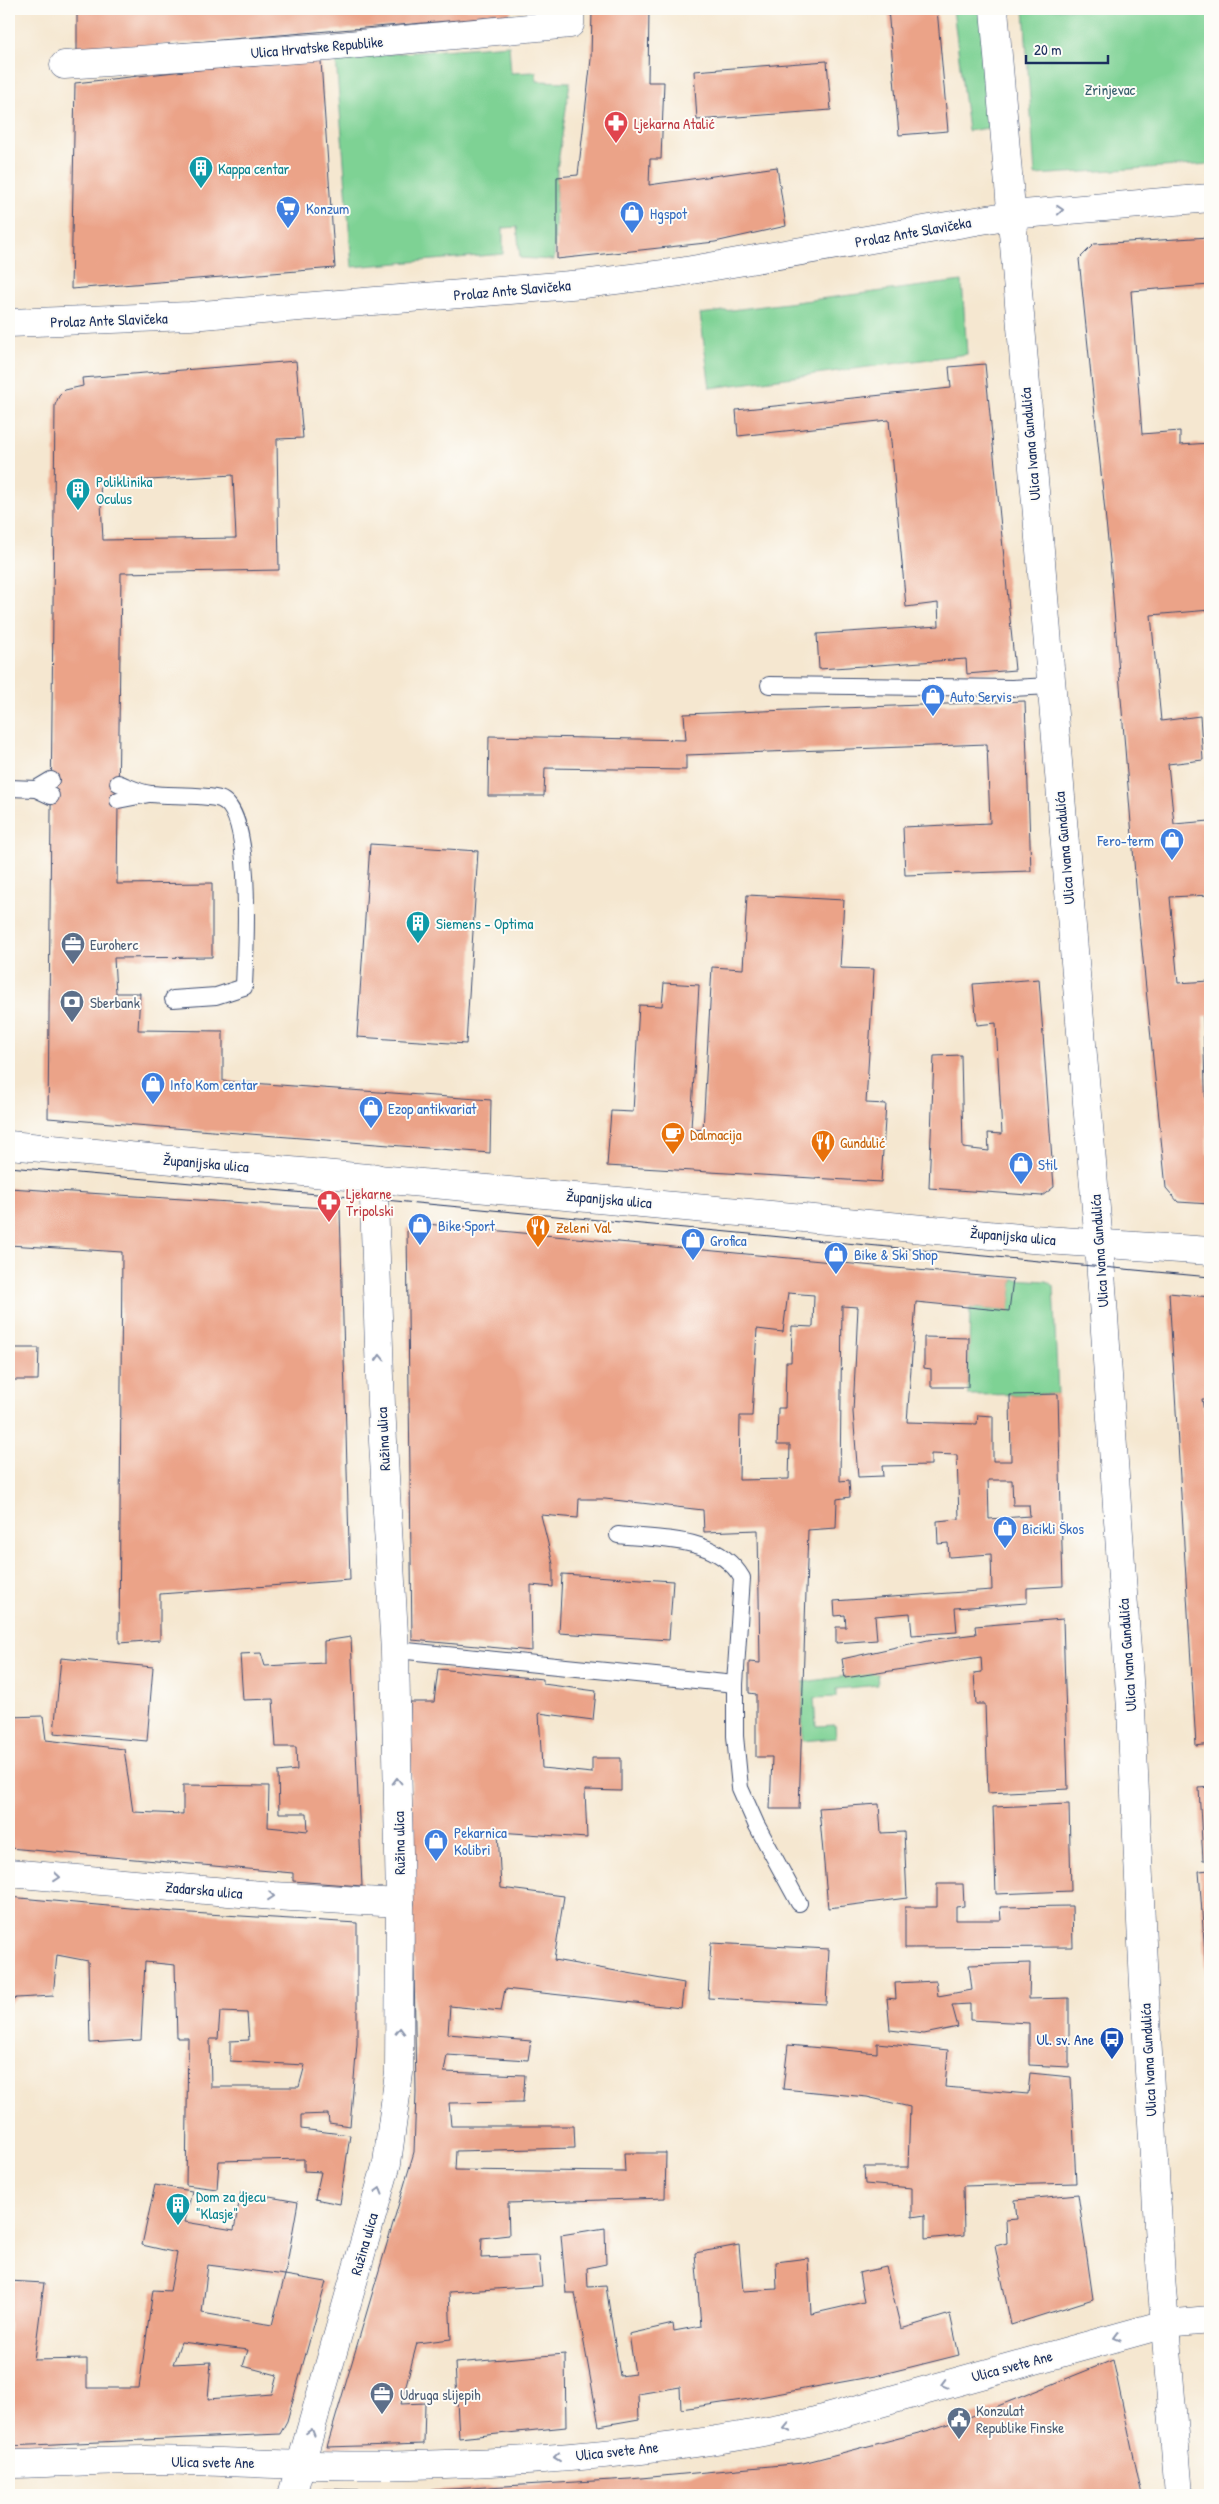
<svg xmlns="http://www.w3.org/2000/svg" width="1219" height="2504" font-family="'Patrick Hand',sans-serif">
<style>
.green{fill:#7ed294;stroke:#4c8079}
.building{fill:#eba388;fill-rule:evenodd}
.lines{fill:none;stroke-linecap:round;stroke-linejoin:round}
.lane-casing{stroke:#3c4b6f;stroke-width:18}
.street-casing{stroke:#3c4b6f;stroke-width:29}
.secondary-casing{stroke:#3c4b6f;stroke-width:29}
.lane{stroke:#fff;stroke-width:16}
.street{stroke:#fff;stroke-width:28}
.secondary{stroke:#fff;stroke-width:28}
.tram{stroke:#1b2f5e;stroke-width:1}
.oneway{stroke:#8d97ae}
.labels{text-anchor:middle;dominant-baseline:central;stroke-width:4;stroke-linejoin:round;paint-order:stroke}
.street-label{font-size:15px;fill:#1b2f5e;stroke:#fdfcf7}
.park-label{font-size:15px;fill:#39606e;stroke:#fdfcf7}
.health-label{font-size:15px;fill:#be3a42;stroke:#fdfcf7;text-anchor:start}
.culture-label{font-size:15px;fill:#0d838f;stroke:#fdfcf7;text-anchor:start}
.shop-label{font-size:15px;fill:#366cbe;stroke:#fdfcf7;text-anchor:start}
.service-label{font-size:15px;fill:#4e5e75;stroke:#fdfcf7;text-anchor:start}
.food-label{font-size:15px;fill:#c56008;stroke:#fdfcf7;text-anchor:start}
.transit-label{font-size:15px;fill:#164399;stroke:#fdfcf7;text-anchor:end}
</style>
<rect width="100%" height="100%" fill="#fdfcf7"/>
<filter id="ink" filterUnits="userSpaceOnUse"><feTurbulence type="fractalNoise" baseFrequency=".02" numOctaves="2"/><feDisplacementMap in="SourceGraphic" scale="10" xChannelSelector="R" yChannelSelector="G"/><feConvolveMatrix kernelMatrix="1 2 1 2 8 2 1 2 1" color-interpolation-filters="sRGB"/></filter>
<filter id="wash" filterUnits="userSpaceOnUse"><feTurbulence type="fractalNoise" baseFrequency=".0096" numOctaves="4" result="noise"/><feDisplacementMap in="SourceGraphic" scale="20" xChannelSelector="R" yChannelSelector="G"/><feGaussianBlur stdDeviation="1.12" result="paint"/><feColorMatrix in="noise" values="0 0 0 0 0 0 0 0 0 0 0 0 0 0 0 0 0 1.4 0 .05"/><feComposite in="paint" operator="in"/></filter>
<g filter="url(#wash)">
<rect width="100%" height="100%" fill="#f5e7d0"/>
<g class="green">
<path d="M953,9H985L995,127L968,131Z"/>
<path d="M1024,9H1210V164L1035,175Z"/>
<path d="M509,45L511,73L536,72V81L570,82L557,169L554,260L520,258L517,227L503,228V254L352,267L336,58Z"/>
<path d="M962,281L967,354L710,388L700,314Z"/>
<path d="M1013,1279L1047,1281L1053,1286L1058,1394L968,1395L970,1308L1009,1311Z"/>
<path d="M877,1672L878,1685L836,1689V1697L814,1698L816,1726L835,1725L836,1738L802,1741L803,1682Z"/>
</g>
<g id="blocks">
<g class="building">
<path d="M77,9H514L507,16L77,52Z"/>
<path d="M592,9H649L648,82H664L661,159H650L649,185L777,167L786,226L715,242L557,259V177L578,175L591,59Z"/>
<path d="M888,9H937L948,131L899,135Z"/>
<path d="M321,61L335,268L71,289L75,83L184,71Z"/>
<path d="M827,61L831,110L697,120L694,71Z"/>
<path d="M1210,237V285L1131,291L1142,434L1180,431V445L1210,443V610L1151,615L1161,721L1200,716L1203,760L1168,764L1174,824L1210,821V895L1170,897L1178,983L1210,981V1016H1203L1207,1154L1210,1153V1204L1178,1202L1166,1188L1137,899L1110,560L1079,259L1094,244Z"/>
<path d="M296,361L303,438L277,439L279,570L121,573L117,884L212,883V957L114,958L116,993H140L138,1030L223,1031V1081L491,1100L490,1153L48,1118L55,405L59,396L65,390L83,386L82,378ZM233,475L236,538L103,540L100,483Z"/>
<path d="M985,364L1015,670L967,674L966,659L819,669L817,634L939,626L938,603L906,607L889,420L738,436L736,410L951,388L949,367Z"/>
<path d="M1025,701L1031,871L905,875L903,827L990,823L987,744L686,755V770L545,768L544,796H488L489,736L686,740L684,714Z"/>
<path d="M370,844L478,851L466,1044L357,1037Z"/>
<path d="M747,895L844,900L840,968L874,969L866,1103L886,1104L881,1182L607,1166L611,1111L633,1112L639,1005L662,1006L664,983L699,985L691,1129L703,1130L712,967L743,969Z"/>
<path d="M1039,979L1054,1187L1042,1196L929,1188L934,1056L961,1055L963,1148L989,1151L988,1133L1002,1134L996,1023L977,1025L973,984Z"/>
<path d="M9,1188L340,1209L350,1580L160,1594V1640L119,1643L122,1252L9,1245Z"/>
<path d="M416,1223L1013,1279L1009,1311L916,1302L907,1422L977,1424L978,1415L993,1416V1461H1011L1010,1395L1058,1394L1063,1586L1027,1588V1603L955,1608L957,1632L912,1635L910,1613L875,1616L877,1640L836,1643V1627H846L845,1615L835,1616L834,1601L992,1590L991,1554L949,1557L948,1543L938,1544L937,1521L959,1519L957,1455L931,1454V1465L882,1466L883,1476L858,1477L853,1412L858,1307L842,1306L840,1481L849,1480L850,1497L837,1499L836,1528L808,1530L799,1809H770L772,1757H756V1694L749,1693V1662L760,1663L758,1530L704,1532L703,1510L605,1499H579L578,1518L541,1515L553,1564V1587L531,1585L532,1651L412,1640L407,1228ZM788,1293L814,1295L813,1327L792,1326L791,1362H786L785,1408H778L777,1445H790L789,1479L739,1480L740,1416H752L757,1329L783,1332ZM988,1480H1012L1013,1505H1029L1030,1516L989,1519Z"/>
<path d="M1169,1293L1210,1297V1399H1202L1210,1455V1744L1196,1746Z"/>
<path d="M924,1337L969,1338L968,1387H931V1369L924,1368Z"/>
<path d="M9,1348H39L38,1380H9Z"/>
<path d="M562,1574L673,1581L669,1640L559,1633Z"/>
<path d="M1063,1619L1068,1789L988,1793L985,1704H976L974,1673L982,1672L981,1657L845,1678L842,1659L928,1640L976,1634L975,1626Z"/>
<path d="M351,1637L362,1886L293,1881V1873L9,1848V1717L43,1716L46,1740L124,1749L133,1812L183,1814V1785L269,1786L268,1827L308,1831L307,1813H279L278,1772L297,1770L296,1747H276L273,1699L243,1700L240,1654L261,1653L265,1666L324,1663V1641Z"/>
<path d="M61,1658L153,1667L147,1741L54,1733Z"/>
<path d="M438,1669L543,1679V1684L596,1691L593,1720L539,1713L542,1768L592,1773V1758H621V1791L585,1790L587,1838L498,1832L501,1888L564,1896L554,1960L684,1983L681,2008L505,1989L501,2011L450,2006L448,2034L531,2041L528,2060L447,2055L444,2072L525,2075L523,2102L449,2103L451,2126H574L575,2148L456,2151L455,2170L625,2172L624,2153H666L665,2198L508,2203L509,2235L482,2238L481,2258L539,2256L542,2286L449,2292L451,2339L417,2343L401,2404L425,2403L424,2444L327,2447L414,2152L416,2093L410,1702H434Z"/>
<path d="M1210,1787V1860H1203L1199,1788Z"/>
<path d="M879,1804L881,1833L904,1832L907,1898L828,1908L819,1808Z"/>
<path d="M1069,1804L1071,1891L996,1894L993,1807Z"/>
<path d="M1210,1870V2012H1209L1199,1871Z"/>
<path d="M937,1884H963L964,1906L956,1907V1920H1001L1000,1907L1072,1906L1073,1947L905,1948V1907H937Z"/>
<path d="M9,1897L174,1912L357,1923V2044L350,2126L329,2123L328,2114L301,2115V2129L350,2135L340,2204L315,2199L321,2172L304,2171V2159L219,2161L217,2189L186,2185L188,2038H177L175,1965L145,1962L141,2040L90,2043L88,1961L57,1955L53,1996L16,1998L9,2004ZM220,2012L247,2013L249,2040L230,2041V2061L305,2065L299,2087H211L210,2039H218Z"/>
<path d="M711,1943L829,1949L826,2004L708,1998Z"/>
<path d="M1030,1963L1029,1999L1069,1998V2067L1029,2065V2023L970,2020V2004L952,2005L958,2027L924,2034L890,2030L887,1998L896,1999L895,1983L936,1981L938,1996L972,1990L969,1965Z"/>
<path d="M877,2043L948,2050L945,2087L1028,2094L1030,2073L1071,2077L1076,2183L963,2186L964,2235L925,2239V2215L912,2217V2188L865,2184L864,2167H908L910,2107L867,2097L783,2089L788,2045L877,2053Z"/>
<path d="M155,2185L192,2191L185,2222L234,2230L241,2192L298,2202L285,2275L208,2265L202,2313L272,2325L285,2275L326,2282L287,2421L280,2434L9,2446V2281L44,2283L34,2360L87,2359V2388H139L153,2290L170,2291L177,2253L142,2245ZM181,2342L248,2350L243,2366L277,2375L272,2394L208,2399L211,2362L173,2364Z"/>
<path d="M1078,2194L1093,2299L1011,2325L995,2246L1007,2243L1006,2220L1017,2219L1015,2200Z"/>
<path d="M605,2228L606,2264L587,2268L588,2287L606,2286L620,2376L635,2374L629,2334L673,2324L674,2331L701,2326L695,2253L739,2245L743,2291L777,2289L776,2262L808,2258L811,2314L864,2302L859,2273L886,2267L901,2329L950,2314L959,2355L875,2376L749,2399L681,2409L680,2387L638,2394L639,2419L599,2426L575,2293H566L561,2235Z"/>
<path d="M565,2354L566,2427L459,2438L455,2363Z"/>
<path d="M1113,2360L1142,2495H319L321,2489L416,2491L630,2479L803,2463L930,2430L978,2414Z"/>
</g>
</g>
</g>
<g filter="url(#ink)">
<use href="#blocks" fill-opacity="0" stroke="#3c4b6f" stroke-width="1"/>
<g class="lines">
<defs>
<g id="lane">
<path d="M769,685L1012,688L1050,686"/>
<path d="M118,783C129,787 140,793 151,794C169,796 205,794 220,799C255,811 245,954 244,987L216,996L173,999"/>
<path d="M9,788L36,789L51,796"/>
<path d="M36,789L51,780"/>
<path d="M118,800L149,794"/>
<path d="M618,1535C661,1540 718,1536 742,1578L735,1684V1736L740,1788L756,1824L799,1903"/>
<path d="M395,1652L407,1651L735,1684"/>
</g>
<g id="street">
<path d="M64,65L328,47L570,24V9"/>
<path d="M9,323L190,316L583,284L680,272L1011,215L1210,198"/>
<path d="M9,1873L273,1896L400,1903"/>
<path d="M9,2464C54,2463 100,2460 146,2460C234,2461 323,2468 412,2465C544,2462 679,2451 808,2423L1165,2324"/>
<path d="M292,2495L387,2163L399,2073L400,1903L395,1652L381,1406L374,1199L376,1178"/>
</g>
<g id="secondary">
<path d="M994,9L1099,1244L1131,1709L1144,1985L1161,2277L1179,2495"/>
<path d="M9,1145L1032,1239L1210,1251"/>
<path d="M1165,2324L1210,2320"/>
</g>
</defs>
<use href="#lane" class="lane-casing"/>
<use href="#street" class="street-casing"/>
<use href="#secondary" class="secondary-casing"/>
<use href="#lane" class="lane"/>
<use href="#street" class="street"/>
<use href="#secondary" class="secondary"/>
<path class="tram" d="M9,1167L374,1199L1210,1277"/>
</g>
<defs><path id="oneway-chevron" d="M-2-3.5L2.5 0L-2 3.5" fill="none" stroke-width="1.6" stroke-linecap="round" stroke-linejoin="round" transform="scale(1.25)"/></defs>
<g class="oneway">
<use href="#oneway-chevron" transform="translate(1060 210) rotate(-5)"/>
<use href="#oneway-chevron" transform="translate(380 1358) rotate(-92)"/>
<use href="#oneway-chevron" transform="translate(397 1781) rotate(-91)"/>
<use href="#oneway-chevron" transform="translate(57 1877) rotate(5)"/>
<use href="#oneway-chevron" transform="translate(271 1896) rotate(5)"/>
<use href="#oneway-chevron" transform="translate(400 2031) rotate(-89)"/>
<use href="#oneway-chevron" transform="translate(379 2191) rotate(-74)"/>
<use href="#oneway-chevron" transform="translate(1117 2337) rotate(165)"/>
<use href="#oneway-chevron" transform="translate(944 2384) rotate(165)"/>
<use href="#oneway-chevron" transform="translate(787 2428) rotate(168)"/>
<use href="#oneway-chevron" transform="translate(311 2432) rotate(-74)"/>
<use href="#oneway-chevron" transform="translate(557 2457) rotate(174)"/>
</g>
</g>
<defs>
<symbol id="pharmacy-pin" viewBox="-11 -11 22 30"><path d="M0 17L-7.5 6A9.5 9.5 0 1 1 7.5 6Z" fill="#e0444e" stroke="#fdfcf7"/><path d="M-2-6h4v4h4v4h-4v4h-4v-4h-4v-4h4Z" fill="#fff"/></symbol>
<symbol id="building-pin" viewBox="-11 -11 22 30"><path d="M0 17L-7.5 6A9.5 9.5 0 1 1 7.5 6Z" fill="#0f9aa8" stroke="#fdfcf7"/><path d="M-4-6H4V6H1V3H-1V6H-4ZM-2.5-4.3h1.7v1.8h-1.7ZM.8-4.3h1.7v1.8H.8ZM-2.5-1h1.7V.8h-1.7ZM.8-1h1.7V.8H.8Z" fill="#fff"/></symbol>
<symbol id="supermarket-pin" viewBox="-11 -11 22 30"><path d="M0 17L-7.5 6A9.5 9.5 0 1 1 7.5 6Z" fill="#3f7fe0" stroke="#fdfcf7"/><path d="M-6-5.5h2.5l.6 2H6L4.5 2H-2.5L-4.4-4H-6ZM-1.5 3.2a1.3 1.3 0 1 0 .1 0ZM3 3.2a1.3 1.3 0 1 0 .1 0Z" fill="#fff"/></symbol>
<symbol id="shop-pin" viewBox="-11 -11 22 30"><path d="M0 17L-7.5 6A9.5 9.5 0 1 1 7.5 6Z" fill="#3f7fe0" stroke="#fdfcf7"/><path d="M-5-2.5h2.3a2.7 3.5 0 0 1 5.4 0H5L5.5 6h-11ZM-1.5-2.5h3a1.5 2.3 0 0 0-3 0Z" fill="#fff"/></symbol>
<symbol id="office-pin" viewBox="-11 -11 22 30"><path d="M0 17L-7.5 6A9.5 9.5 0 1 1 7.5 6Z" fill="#5c6f8a" stroke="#fdfcf7"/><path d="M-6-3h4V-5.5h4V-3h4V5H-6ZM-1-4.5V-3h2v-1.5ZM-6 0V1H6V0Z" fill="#fff"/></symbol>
<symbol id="bank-pin" viewBox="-11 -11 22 30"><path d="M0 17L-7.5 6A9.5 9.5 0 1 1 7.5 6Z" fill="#5c6f8a" stroke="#fdfcf7"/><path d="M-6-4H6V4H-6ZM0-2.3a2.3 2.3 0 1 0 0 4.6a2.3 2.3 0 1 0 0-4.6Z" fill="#fff"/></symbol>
<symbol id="cafe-pin" viewBox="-11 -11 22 30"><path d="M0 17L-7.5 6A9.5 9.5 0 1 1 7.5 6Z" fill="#e8710a" stroke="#fdfcf7"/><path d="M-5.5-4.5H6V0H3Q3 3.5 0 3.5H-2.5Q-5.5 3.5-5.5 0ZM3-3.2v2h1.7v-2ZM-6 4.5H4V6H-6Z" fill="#fff"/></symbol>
<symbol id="restaurant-pin" viewBox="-11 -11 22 30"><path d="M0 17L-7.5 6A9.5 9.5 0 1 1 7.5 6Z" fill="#e8710a" stroke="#fdfcf7"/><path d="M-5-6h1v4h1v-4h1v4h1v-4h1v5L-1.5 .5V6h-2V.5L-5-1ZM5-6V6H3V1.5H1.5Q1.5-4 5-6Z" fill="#fff"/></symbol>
<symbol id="bus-pin" viewBox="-11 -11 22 30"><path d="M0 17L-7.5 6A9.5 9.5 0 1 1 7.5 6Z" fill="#1a4fb4" stroke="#fdfcf7"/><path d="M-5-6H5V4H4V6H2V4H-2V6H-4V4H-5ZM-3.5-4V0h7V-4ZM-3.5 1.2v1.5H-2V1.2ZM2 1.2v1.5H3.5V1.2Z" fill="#fff"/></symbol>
<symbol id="civic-pin" viewBox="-11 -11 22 30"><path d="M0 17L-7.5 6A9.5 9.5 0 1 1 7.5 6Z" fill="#5c6f8a" stroke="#fdfcf7"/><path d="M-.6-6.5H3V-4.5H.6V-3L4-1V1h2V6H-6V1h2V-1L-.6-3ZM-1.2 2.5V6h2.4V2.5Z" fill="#fff"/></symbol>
</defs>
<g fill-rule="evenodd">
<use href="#pharmacy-pin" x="602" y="109" width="28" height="38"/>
<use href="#building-pin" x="187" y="154" width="28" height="38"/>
<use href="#supermarket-pin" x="274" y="194" width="28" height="38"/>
<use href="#shop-pin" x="618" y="199" width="28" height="38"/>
<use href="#building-pin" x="64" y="476" width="28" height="38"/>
<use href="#shop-pin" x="919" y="682" width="28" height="38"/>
<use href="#shop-pin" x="1158" y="826" width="28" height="38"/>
<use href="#building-pin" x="404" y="909" width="28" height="38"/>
<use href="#office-pin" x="59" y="930" width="28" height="38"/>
<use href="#bank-pin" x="58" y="988" width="28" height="38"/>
<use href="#shop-pin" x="139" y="1070" width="28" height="38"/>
<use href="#shop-pin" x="357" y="1094" width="28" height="38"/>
<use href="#cafe-pin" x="659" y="1120" width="28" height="38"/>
<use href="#restaurant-pin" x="809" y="1128" width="28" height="38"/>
<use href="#shop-pin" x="1007" y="1150" width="28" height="38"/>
<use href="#pharmacy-pin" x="315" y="1188" width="28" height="38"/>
<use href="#shop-pin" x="406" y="1211" width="28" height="38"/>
<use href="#restaurant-pin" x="524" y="1213" width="28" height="38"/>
<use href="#shop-pin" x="679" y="1226" width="28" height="38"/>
<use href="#shop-pin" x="822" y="1240" width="28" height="38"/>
<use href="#shop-pin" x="991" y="1514" width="28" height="38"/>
<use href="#shop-pin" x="422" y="1827" width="28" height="38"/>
<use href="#bus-pin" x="1098" y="2025" width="28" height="38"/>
<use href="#building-pin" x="164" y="2191" width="28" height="38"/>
<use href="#office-pin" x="368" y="2380" width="28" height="38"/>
<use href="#civic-pin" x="945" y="2405" width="28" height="38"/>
</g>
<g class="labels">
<g class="street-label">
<text transform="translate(317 47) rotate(-5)">Ulica Hrvatske Republike</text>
<text transform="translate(913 232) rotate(-10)">Prolaz Ante Slavičeka</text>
<text transform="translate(512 290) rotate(-5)">Prolaz Ante Slavičeka</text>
<text transform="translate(109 320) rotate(-2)">Prolaz Ante Slavičeka</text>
<text transform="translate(1030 444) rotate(-95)">Ulica Ivana Gundulića</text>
<text transform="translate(1064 848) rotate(-95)">Ulica Ivana Gundulića</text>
<text transform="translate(206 1163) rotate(5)">Županijska ulica</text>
<text transform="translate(609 1199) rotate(5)">Županijska ulica</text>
<text transform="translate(1013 1236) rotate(5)">Županijska ulica</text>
<text transform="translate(1099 1251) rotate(-94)">Ulica Ivana Gundulića</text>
<text transform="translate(383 1439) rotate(-93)">Ružina ulica</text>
<text transform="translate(1127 1655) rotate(-94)">Ulica Ivana Gundulića</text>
<text transform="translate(399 1843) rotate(-91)">Ružina ulica</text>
<text transform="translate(204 1890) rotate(5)">Zadarska ulica</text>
<text transform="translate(1148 2060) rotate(-93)">Ulica Ivana Gundulića</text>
<text transform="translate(364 2244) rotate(-74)">Ružina ulica</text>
<text transform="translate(1012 2366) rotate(-15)">Ulica svete Ane</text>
<text transform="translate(617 2451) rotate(-6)">Ulica svete Ane</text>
<text transform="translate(213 2462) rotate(1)">Ulica svete Ane</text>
</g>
<g class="park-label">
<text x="1110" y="89">Zrinjevac</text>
</g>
<g class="health-label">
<text x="634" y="123">Ljekarna Atalić</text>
<text x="346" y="1193">Ljekarne<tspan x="346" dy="17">Tripolski</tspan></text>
</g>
<g class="culture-label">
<text x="218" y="168">Kappa centar</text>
<text x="96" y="481">Poliklinika<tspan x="96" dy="17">Oculus</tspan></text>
<text x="436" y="923">Siemens - Optima</text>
<text x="196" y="2196">Dom za djecu<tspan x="196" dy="17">"Klasje"</tspan></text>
</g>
<g class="shop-label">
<text x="306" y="208">Konzum</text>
<text x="650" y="213">Hgspot</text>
<text x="950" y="696">Auto Servis</text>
<text x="1154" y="840" text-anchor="end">Fero-term</text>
<text x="170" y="1084">Info Kom centar</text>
<text x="388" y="1108">Ezop antikvariat</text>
<text x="1038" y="1164">Stil</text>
<text x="438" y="1225">Bike Sport</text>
<text x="710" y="1240">Grofica</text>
<text x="854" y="1254">Bike &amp; Ski Shop</text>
<text x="1022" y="1528">Bicikli Škos</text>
<text x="454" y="1832">Pekarnica<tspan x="454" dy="17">Kolibri</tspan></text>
</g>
<g class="service-label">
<text x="90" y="944">Euroherc</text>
<text x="90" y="1002">Sberbank</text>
<text x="400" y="2394">Udruga slijepih</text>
<text x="976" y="2410">Konzulat<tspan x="976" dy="17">Republike Finske</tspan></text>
</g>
<g class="food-label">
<text x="690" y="1134">Dalmacija</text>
<text x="840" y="1142">Gundulić</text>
<text x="556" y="1227">Zeleni Val</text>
</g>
<g class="transit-label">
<text x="1094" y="2039">Ul. sv. Ane</text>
</g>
</g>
<rect width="1219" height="2504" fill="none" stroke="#fdfcf7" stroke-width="30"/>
<path d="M1026 55v8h82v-8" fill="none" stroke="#1b2f5e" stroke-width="2.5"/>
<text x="1034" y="55" font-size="15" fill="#1b2f5e" stroke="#fdfcf7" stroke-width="4" paint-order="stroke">20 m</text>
</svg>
